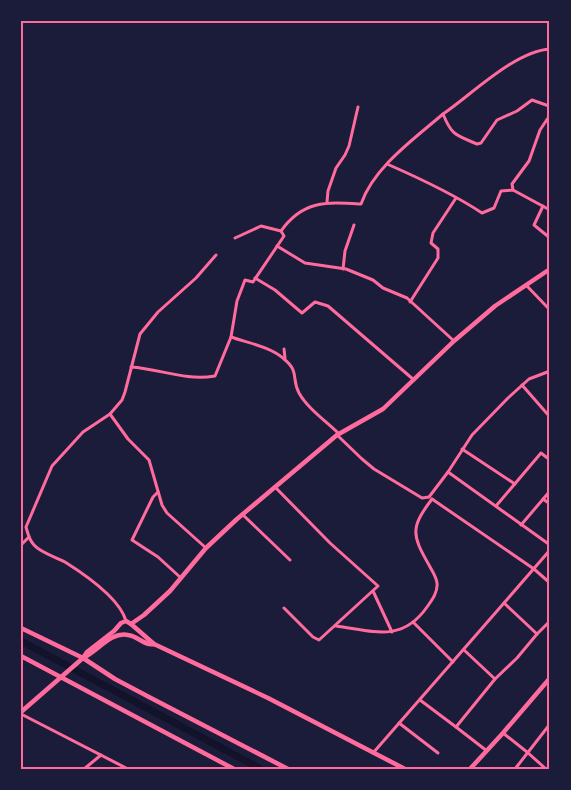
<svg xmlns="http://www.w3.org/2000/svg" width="571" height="790" font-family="'IBM Plex Serif',serif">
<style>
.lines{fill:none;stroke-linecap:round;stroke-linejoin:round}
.canal{stroke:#12122b;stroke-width:7}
.minor{stroke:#ff6b9d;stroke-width:3}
.tertiary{stroke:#ff6b9d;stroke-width:4.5}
.neatline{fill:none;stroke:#ff6b9d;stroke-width:2}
</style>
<rect width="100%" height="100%" fill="#1b1b3a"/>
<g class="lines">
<path class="canal" d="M21,641L261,769"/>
<g class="minor">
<path d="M549,106L532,100L517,111L497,120L481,143L477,144C456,135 452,136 443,114C471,95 515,51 550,49"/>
<path d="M550,115L540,130L529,161L512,184L513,190L550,210"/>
<path d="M387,164C419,178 452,193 482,213L494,208L501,191L513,190"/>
<path d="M327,202L328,191L336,168L345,155L349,146L358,107"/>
<path d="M543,206L534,225L550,238"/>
<path d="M235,238L261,226L281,231"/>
<path d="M277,246L305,263L346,269L373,280L383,288L407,298L454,341"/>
<path d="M343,269L345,251L354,225"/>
<path d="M255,278L275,290L302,313L315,302L328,306L414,380"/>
<path d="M526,285L550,310"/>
<path d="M410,302L438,258V249L431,243L433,233L456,198"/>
<path d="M231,337C248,343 271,347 284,359C300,372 291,378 299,393C308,409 326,421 339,434"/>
<path d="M284,349L285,358"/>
<path d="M131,367C161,369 184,381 215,376L231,337L237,301L245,280L253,282L284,236L281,231C303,200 327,202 361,204C374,167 414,139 443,114"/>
<path d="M522,385L550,417"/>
<path d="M110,414L83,432L52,466L26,527C28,534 29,540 34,545C41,553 56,557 65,562C84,574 120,599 126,621"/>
<path d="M337,435L362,459L374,469L422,498L429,497L448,472L472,435L508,398L529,379L550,371"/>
<path d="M462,449L515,484"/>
<path d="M448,472L550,545"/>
<path d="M275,487L330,543L378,586L319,640L313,637L284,608"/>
<path d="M158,492L153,497L132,540L158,557L181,578"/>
<path d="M432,499L534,569L550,583"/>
<path d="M543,499L550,504"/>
<path d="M496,506L541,453L550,460"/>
<path d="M242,514L290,560"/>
<path d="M521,525L550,491"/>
<path d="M21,545L29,537"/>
<path d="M206,548L167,513L162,505L149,460L128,439L110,414L122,400L125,392L140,334L158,312L196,278L216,255"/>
<path d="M373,591L392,632"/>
<path d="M504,603L550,550"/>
<path d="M413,622L453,662"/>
<path d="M336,626C373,631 402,643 427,607C432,600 438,592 437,583C436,576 432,571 429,565C411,534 411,527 432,499"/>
<path d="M537,634L550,621"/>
<path d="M464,650L495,679"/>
<path d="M420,700L456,727"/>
<path d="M21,714L128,769"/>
<path d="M399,723L438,753"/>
<path d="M503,733L527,752L546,769"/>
<path d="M373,753L504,603L537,634L517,658L495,679L456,727L487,751"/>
<path d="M84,769L101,755"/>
<path d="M515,769L550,724"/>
</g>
<g class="tertiary">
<path d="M131,624L144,615L170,591L206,548L237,519L337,435L383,409L454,341L495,306L550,269"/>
<path d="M21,628L83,658L115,679L149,697L288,769"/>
<path d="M21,656L234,769"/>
<path d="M83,658C97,652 111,631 128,635C138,636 144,646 154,644L268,698L405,769"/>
<path d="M21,712L83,658L87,652L114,631L121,623L126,621L131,624L154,644"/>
<path d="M470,769L503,733L550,678"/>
</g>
</g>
<rect width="571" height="790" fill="none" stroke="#1b1b3a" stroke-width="45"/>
<rect x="22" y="22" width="526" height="746" class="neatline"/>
</svg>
